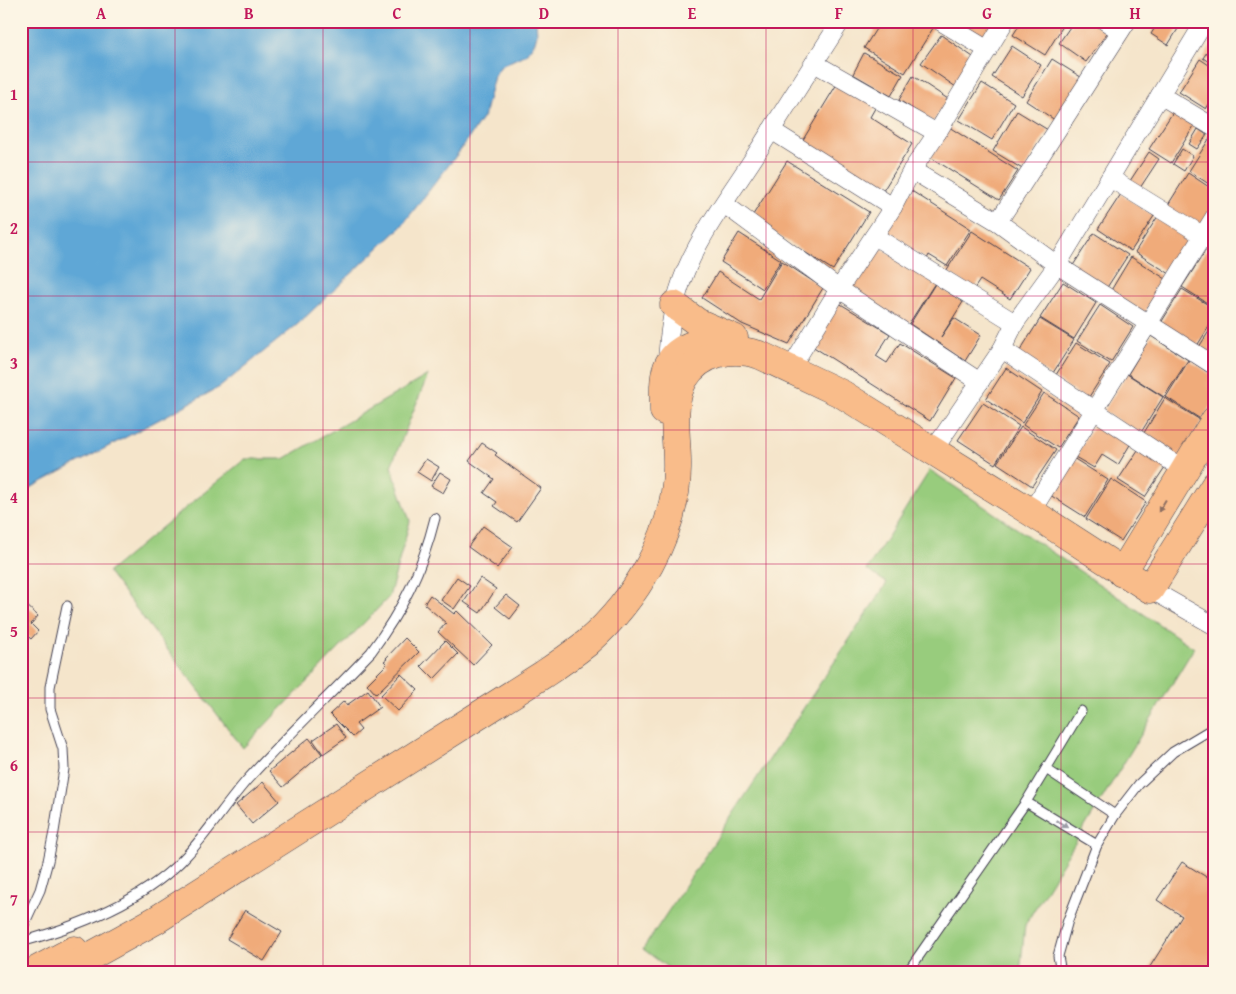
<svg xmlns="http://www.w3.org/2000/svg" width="1236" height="994" font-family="'Gentium Book Plus',serif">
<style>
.green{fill:#98cc7d;stroke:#5d775c}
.water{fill:#5fa7d6;stroke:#406488}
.building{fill:#f0ab7a}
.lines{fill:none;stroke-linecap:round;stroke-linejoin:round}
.service-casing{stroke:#423f51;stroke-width:11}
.minor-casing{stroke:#423f51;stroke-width:19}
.primary-casing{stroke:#423f51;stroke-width:29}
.service{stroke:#fff;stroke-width:9}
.minor{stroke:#fff;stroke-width:18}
.primary{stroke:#f9bc8a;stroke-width:28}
.oneway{fill:#8e6f62}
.oneway2{fill:#9c9ca7}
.grid{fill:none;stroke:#c2185b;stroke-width:1;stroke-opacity:0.55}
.neatline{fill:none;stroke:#c2185b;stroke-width:2}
.grid-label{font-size:16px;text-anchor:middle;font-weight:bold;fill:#c2185b}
</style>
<rect width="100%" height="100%" fill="#fcf5e5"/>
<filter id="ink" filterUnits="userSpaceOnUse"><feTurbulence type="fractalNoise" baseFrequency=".02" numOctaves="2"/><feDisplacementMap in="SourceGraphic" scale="10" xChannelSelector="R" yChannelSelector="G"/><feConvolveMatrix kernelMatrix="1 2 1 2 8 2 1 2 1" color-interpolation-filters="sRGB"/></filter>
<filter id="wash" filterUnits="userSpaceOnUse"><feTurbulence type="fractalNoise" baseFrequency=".0096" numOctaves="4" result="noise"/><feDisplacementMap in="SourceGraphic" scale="20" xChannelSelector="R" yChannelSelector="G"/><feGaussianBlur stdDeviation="1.12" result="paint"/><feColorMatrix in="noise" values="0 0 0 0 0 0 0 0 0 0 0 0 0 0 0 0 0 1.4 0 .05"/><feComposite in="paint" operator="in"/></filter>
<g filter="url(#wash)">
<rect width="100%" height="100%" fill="#f5e5cb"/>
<g class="green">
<path d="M428,375L391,466L410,521L389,597L243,748L108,572L245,459H284Z"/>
<path d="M930,470L1194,648L1025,925L1020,973H675L643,949L887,583L867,570Z"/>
</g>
<path class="water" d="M21,21H536L537,34L535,42L526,54L501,66L494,76L484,116L459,152L400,228L298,324L220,387L21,493Z"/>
<g id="blocks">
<g class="building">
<path d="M881,21H928L935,25L905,73L864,48Z"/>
<path d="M952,21H995L983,43Z"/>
<path d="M1022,21H1066L1045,55L1013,35Z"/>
<path d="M1074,21H1090L1107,33L1086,62L1059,43Z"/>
<path d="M1159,21H1177L1181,24L1168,45L1151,34Z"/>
<path d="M941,35L976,59L956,87L921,63Z"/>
<path d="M1215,40V66L1203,58Z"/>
<path d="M1012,46L1041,65L1022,96L992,77Z"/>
<path d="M864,53L903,75L891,96L853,74Z"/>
<path d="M1052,59L1084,79L1058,122L1026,101Z"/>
<path d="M1200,59L1215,69V95L1206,109L1179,92Z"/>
<path d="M913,76L948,99L933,122L899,100Z"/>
<path d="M840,79L878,103L870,117L912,144L881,194L801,143Z"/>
<path d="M982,83L1014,103L992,140L959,120Z"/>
<path d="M1017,111L1048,130L1024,170L993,151Z"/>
<path d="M1173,112L1194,126L1171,163L1149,149Z"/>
<path d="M949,127L1018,171L999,200L930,157Z"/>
<path d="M1198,129L1207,135L1197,149L1189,144Z"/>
<path d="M1211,136L1215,139V188L1189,171Z"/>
<path d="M1182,149L1193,156L1184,171L1173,164Z"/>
<path d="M1149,152L1159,159L1136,194L1126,187Z"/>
<path d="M787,161L869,212L833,270L751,218Z"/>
<path d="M1188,173L1215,191V205L1199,229L1166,208Z"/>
<path d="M910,190L971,229L947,266L929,255L927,259L884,232Z"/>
<path d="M1121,194L1154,216L1131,251L1098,229Z"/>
<path d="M1158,216L1193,238L1170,274L1135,252Z"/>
<path d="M972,231L1030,268L1010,299L980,280L974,289L946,271Z"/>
<path d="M739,233L781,260L763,289L721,262Z"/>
<path d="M1094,233L1128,255L1106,289L1072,267Z"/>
<path d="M876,245L935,283L908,325L849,288Z"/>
<path d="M1206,250L1215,256V308L1182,287Z"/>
<path d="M1131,257L1166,279L1144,313L1110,292Z"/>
<path d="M782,261L823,288L789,344L742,324L702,298L718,272L759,299Z"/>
<path d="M1063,282L1096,303L1074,339L1040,318Z"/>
<path d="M935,284L963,302L941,337L954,318L981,335L965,361L910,324Z"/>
<path d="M1182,289L1215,309V317L1195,349L1159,326Z"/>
<path d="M839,303L890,334L876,356L887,363L900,343L956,378L930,421L812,346Z"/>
<path d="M1100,305L1133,327L1111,362L1077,341Z"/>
<path d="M1040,319L1074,340L1051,376L1018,354Z"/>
<path d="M1215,322V361L1197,350Z"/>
<path d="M1151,336L1188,360L1164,397L1128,374Z"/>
<path d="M1076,343L1110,364L1087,400L1054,378Z"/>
<path d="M1189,360L1215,377V399L1202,420L1166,397Z"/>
<path d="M1006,368L1042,392L1022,423L986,399Z"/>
<path d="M1127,374L1163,397L1140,434L1104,411Z"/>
<path d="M1044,393L1079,416L1058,448L1023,425Z"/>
<path d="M1165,398L1202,421L1178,459L1142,436Z"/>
<path d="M983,403L1019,426L995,464L958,440Z"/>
<path d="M1097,421L1131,443L1118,465L1102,455L1094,468L1075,457Z"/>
<path d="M1021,427L1056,450L1032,486L997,463Z"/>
<path d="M482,443L497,453L495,455L541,488L517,522L494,506L497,502L484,493L494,479L469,461Z"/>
<path d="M1138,450L1165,467L1145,497L1118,480Z"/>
<path d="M1073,458L1108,480L1085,517L1050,495Z"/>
<path d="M426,459L439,467L431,481L417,472Z"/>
<path d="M440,472L451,479L443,493L431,486Z"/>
<path d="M1111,479L1146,502L1121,541L1086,519Z"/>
<path d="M483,526L513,547L497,568L468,547Z"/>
<path d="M457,577L470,586L454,609L441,600Z"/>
<path d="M480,578L496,589L480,613L464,602Z"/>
<path d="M430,595L454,614L457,611L492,645L473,665L438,632L446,623L424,604Z"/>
<path d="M506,595L520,606L510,619L495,607Z"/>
<path d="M23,602L38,616L31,624L38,631L31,639L23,632L21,635Z"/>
<path d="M405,638L419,652L376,694L367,684L387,664L384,661L387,659L386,658Z"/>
<path d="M445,641L458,654L434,679L421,666Z"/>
<path d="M401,674L418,690L398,711L381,695Z"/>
<path d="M368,690L380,707L356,724L361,730L353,737L330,714L344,701L347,705Z"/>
<path d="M336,724L346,738L323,754L313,740Z"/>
<path d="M309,738L322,754L283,787L269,771Z"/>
<path d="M263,782L279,801L252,824L236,805Z"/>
<path d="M1182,862L1208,878L1215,867V973H1146L1182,916L1157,900Z"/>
<path d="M245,910L282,932L264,961L227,939Z"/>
</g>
</g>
</g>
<g filter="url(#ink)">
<use href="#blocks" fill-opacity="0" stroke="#423f51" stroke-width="1"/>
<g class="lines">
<defs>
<g id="service">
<path d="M1046,769L1115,815"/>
<path d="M1026,802L1097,845"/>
<path d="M21,931L40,890L48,861L54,832L64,769L63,749L50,709V687L67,606"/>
<path d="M21,942C79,926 146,900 187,855C209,831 226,804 247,780C287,736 330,695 371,652C403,609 422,570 435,518"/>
<path d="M907,973L1026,802L1081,711"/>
<path d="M1061,973L1058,956L1068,920L1097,845L1115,815L1139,784L1173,752L1215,727"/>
</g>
<g id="minor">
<path d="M940,21L988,50"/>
<path d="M1105,21L1120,31"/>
<path d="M814,63L937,133"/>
<path d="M1160,95L1215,128"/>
<path d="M771,130L893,207"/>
<path d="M912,170L998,222L1057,265L1215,366"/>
<path d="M1110,178L1215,243"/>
<path d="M724,204L839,289L980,382"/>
<path d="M998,222L1127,21"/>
<path d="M874,236L1015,323"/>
<path d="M1002,349L1184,470"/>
<path d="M797,358L839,289L893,207L912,170L937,133L1005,21"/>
<path d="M667,366C668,333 673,301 686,270C703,230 731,193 755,156C783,111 812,66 841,21"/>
<path d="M933,451L1002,349L1015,323L1057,265L1205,21"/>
<path d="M1031,512L1215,216"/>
<path d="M1150,589L1215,626"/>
</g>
<g id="primary">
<path d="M674,305L697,322L734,338"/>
<path d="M664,411C664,400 663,387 665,376C670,346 701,340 727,339"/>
<path d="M1122,573L1215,420"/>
<path d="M31,973L74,950"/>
<path d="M60,973L156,920L544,674C559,664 573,654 587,643C635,601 676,534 677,469C678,441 669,405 684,379C700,352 732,346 760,355L842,394L1031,512L1150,589L1215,485"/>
</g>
</defs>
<use href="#service" class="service-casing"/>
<use href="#minor" class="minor-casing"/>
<use href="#primary" class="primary-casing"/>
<use href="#service" class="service"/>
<use href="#minor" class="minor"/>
<use href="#primary" class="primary"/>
</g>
<defs><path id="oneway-solid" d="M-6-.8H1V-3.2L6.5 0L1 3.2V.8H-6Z" transform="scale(1.25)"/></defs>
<use class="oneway" href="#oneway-solid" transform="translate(1162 506) rotate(121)"/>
<use class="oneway2" href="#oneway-solid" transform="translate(1062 824) rotate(32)"/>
</g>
<path class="grid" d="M175,21V973M323,21V973M470,21V973M618,21V973M766,21V973M913,21V973M1061,21V973M21,162H1215M21,296H1215M21,430H1215M21,564H1215M21,698H1215M21,832H1215"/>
<rect width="1236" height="994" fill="none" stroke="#fcf5e5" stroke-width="55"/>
<rect x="28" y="28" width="1180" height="938" class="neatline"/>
<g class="grid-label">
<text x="101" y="19">A</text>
<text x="249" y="19">B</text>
<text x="397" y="19">C</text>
<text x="544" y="19">D</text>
<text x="692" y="19">E</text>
<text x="839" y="19">F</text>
<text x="987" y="19">G</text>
<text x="1135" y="19">H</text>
<text x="14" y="100">1</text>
<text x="14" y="234">2</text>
<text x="14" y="369">3</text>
<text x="14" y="503">4</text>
<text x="14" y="637">5</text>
<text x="14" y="771">6</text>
<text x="14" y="905">7</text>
</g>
</svg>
